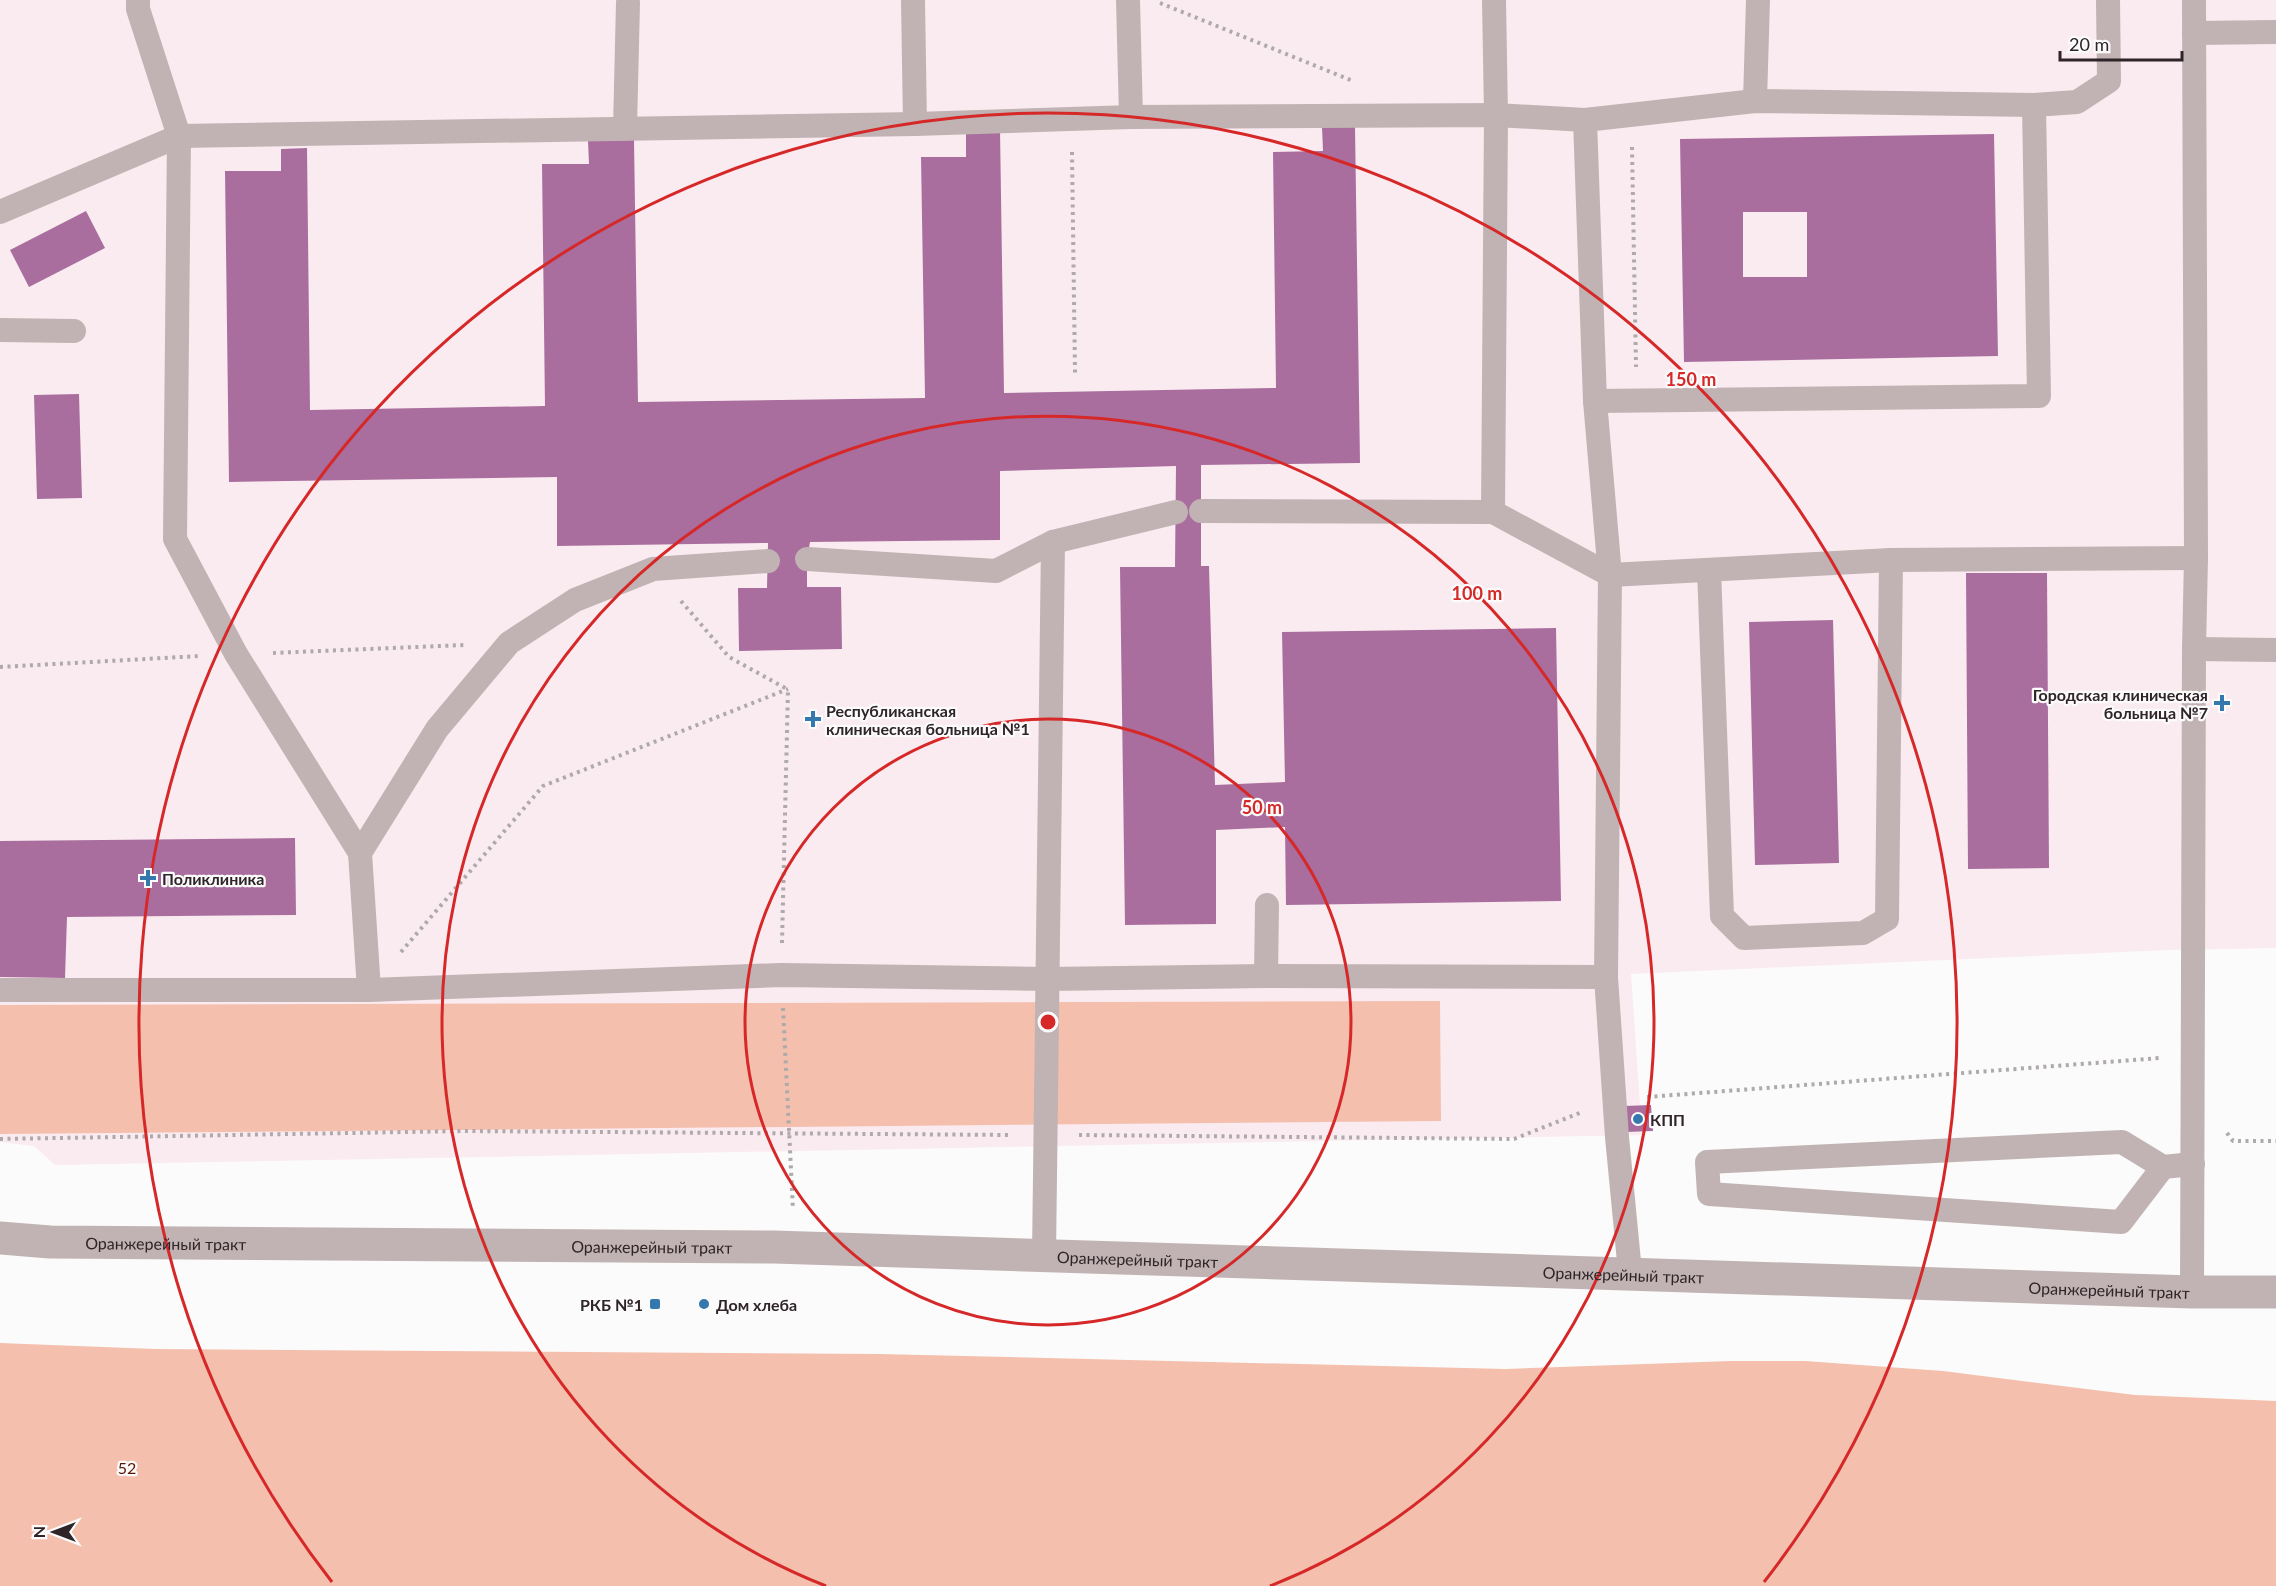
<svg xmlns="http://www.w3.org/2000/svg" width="2276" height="1586" font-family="Lato,sans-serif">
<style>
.built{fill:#faebf0}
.green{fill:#f4bfad}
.building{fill:#a96e9e;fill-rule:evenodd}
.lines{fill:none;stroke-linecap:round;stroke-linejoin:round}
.path{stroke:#aea9ab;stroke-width:4;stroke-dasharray:3 4.5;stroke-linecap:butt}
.service{stroke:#c1b3b3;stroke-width:24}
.minor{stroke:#c1b3b3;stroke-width:33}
.ring{fill:none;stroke:#d62828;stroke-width:3}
.poi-dot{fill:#3578ae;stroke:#fbfbfb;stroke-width:2}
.labels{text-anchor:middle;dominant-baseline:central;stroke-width:4.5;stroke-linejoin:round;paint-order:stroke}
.poi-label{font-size:16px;font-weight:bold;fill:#2f2428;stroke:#fbfbfb;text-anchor:start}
.street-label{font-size:16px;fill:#2f2428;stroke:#fbfbfb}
.park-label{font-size:16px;fill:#5a1700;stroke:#fbfbfb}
.centre{fill:#d62828;stroke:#fbfbfb;stroke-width:3}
.ring-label{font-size:18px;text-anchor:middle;font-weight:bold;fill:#d62828;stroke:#fbfbfb;stroke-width:4.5;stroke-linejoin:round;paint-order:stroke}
</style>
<rect width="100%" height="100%" fill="#fbfbfb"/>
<path class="built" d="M0,0H2276V948L2169,950L1631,974L1642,1135L55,1165L34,1146L0,1142Z"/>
<g class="green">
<path d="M1440,1001L1441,1121L0,1134V1005Z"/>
<path d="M0,1343L155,1349L880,1354L1506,1369L1731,1361H1805L1943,1371L2135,1395L2276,1401V1586H0Z"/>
</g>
<g class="building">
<path d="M1322,127H1355L1360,463L1201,465V566H1209L1215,785L1285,782L1282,632L1556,628L1561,901L1286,905L1285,827L1216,830V924L1125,925L1120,567H1175L1176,466L1000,471V540L810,542L807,559V587H841L842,649L739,651L738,588H767L768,543L557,546V477L229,482L225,171H281V149L307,148L310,410L545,406L542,164H589L588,141L634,140L638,402L925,398L921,157H966V130H1000L1004,393L1276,388L1273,152L1323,151Z"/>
<path d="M1994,134L1998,356L1684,362L1680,139ZM1743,212H1807V277H1743Z"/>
<path d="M86,211L105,248L29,287L10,250Z"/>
<path d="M79,394L82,498L37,499L34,395Z"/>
<path d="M1966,573H2047L2049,868L1968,869Z"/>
<path d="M1833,620L1839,863L1755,865L1749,622Z"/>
<path d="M295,838L296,915L67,917L65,978L0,977V841Z"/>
<path d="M1651,1105L1653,1131L1626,1132L1624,1106Z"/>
</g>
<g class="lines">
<g class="path">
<path d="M1160,3L1353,81"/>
<path d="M1632,147L1636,367"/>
<path d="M1072,152L1075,373"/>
<path d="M681,601L729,657L787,689"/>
<path d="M273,653L464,645"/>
<path d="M0,667L200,656"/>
<path d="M782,943L788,689"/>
<path d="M401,952L543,786L788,689"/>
<path d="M783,1008L793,1210"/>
<path d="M1647,1097L2160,1058"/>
<path d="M2227,1133L2233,1141H2276"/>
<path d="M1079,1135L1514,1139L1582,1112"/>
<path d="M0,1139L465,1131L1012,1135"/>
</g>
<g class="service">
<path d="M138,0V9L179,136L175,539L236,654L360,853"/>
<path d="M913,0L915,124"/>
<path d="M1128,0L1131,117"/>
<path d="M2194,33L2276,32"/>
<path d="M1755,101L1758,0"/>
<path d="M1585,120L1595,401L2039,396L2034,105"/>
<path d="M625,128L628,3"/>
<path d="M0,212L179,136L915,124L1131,117L1496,115L1585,120L1755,101L2034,105L2077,102L2109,81L2108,0"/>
<path d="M0,330L74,331"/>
<path d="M1595,401L1610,575L1606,977L1617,1137L1630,1272"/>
<path d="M1201,511L1493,512L1610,575L1891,560L2196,558"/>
<path d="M1493,512L1496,115L1494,0"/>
<path d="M807,559L996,571L1053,542L1176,512"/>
<path d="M1709,570L1722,916L1744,938L1863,933L1887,919L1891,560"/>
<path d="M2194,649L2276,650"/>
<path d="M1266,976L1267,905"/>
<path d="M0,990H369L781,975L1048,979L1266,976L1606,977"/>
<path d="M369,990L360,853L437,729L509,643L575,600L653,569L768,561"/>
<path d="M2163,1167L2121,1222L1709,1194L1707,1162L2122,1142L2163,1167L2193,1164"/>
<path d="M1044,1255L1053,542"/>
<path d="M2192,1292L2194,649L2196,558L2194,0"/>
</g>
<path class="minor" id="s1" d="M0,1238L50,1242L774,1247L2192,1292H2276"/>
</g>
<g class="ring">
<circle cx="1048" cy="1022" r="303"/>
<path d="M826 1586A606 606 0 1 1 1270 1586"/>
<path d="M332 1582A909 909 0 1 1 1764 1582"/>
</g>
<g class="poi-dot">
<path d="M2219 694h6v6h6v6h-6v6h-6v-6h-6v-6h6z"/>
<path d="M810 710h6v6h6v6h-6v6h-6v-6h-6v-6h6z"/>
<path d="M145 869h6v6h6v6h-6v6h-6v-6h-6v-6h6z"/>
<circle cx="1638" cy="1119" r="6"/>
<rect x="649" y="1298" width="12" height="12" rx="3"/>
<circle cx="704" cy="1304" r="6"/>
</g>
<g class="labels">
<g class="poi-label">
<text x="2208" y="694" text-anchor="end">Городская клиническая<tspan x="2208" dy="18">больница №7</tspan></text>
<text x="826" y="710">Республиканская<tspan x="826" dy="18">клиническая больница №1</tspan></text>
<text x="162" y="878">Поликлиника</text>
<text x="1650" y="1119">КПП</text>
<text x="643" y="1304" text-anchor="end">РКБ №1</text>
<text x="716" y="1304">Дом хлеба</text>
</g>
<g class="street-label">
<text stroke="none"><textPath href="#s1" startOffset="166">Оранжерейный тракт</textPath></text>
<text stroke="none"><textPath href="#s1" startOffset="652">Оранжерейный тракт</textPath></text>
<text stroke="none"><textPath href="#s1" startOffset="1138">Оранжерейный тракт</textPath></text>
<text stroke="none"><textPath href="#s1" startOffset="1624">Оранжерейный тракт</textPath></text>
<text stroke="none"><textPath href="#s1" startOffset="2110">Оранжерейный тракт</textPath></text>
</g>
<g class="park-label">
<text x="127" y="1467">52</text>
</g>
</g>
<circle cx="1048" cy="1022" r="9" class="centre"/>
<g class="ring-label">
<text x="1691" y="386">150 m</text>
<text x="1477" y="600">100 m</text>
<text x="1262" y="814">50 m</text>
</g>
<g transform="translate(54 1532) rotate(270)" stroke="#fbfbfb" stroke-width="4.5" paint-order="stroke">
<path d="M0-4.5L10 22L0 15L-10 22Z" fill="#2f2428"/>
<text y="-9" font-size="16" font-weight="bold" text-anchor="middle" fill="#2f2428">N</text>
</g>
<path d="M2060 51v9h122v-9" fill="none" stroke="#2f2428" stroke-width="3"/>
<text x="2069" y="51" font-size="18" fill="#2f2428" stroke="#fbfbfb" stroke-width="4.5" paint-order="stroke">20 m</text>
</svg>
